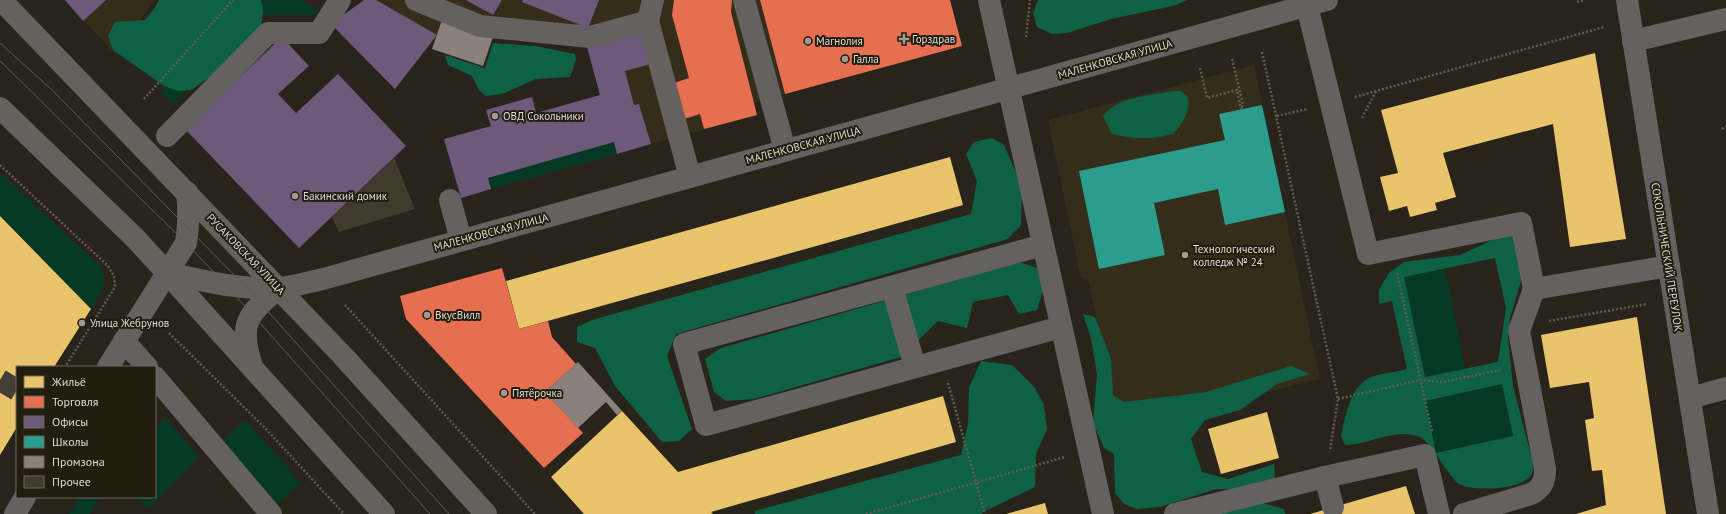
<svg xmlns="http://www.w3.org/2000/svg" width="1726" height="514" font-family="'PT Sans',sans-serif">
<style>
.built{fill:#342d19}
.green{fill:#053926}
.forest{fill:#0f6145;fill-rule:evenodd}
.homes{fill:#e9c46a}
.shops{fill:#e76f51}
.offices{fill:#6d597a}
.schools{fill:#2a9d8f}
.industry{fill:#8a817c}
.building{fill:#403b2d}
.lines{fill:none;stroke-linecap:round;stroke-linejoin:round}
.minor-tunnel{stroke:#433f37;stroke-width:22;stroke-dasharray:22 11;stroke-linecap:butt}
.path{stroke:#5f5c58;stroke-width:2.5;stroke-dasharray:2 2;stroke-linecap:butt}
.minor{stroke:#646160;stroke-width:22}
.major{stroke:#65615d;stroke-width:22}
.tram{stroke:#5e5b58;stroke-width:1}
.poi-dot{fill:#9f9b92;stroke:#221d0f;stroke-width:1.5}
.labels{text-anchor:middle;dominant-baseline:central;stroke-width:4;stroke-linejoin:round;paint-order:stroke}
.poi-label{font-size:11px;fill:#dfdbd2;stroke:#221d0f;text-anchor:start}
.street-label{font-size:11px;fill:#dfdbd2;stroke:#221d0f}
</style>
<rect width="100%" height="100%" fill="#28241c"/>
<g class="built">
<path d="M65,0H155L116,55Z"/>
<path d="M364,0H760L785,94L754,103L757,115L651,144L639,104L634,105L625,71L641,31L442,20L437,35L395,89L331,24Z"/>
<path d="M1254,65L1320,379L1121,428L1088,280L1081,279L1048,120Z"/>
</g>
<g class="green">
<path d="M248,0H301L318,10L316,15H259L174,103L161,92Z"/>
<path d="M614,142L617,154L491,189L488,178Z"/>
<path d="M0,173L102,268C107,286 100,293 91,309L0,216Z"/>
<path d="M1445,268L1465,369L1425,377L1404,277Z"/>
<path d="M1502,384L1513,436L1436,453L1425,401Z"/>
<path d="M165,417L199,457L149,508L133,497H155V432Z"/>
<path d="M245,420L301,483L276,504L221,442Z"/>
<path d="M80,497H101L90,514H69Z"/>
</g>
<g class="forest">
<path d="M159,0H261L263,11L261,27L217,72L191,90L178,91L164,86L113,50L108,36L115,22L145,20L154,9Z"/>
<path d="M1038,0H1187L1173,6L1111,19L1067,33L1052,34L1037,27L1033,13Z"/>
<path d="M493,43L535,46L575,54L576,60L570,77L536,79L502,94L486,96L479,90L472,76L448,65L445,55L485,68Z"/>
<path d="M1173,91H1181L1188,97C1190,112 1183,123 1173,134C1152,140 1133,139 1112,134L1103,116C1116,97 1152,95 1173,91Z"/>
<path d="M992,138L1004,145L1022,186L1021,225L1008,239L676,334L667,356L692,429L679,441L662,442L615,386L595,348L577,342V327L592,320L971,214L977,181L966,154L974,142Z"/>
<path d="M1503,235L1513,236L1521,281L1510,318L1508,338L1513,386L1533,463C1533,467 1533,472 1531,475C1524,490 1473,492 1459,484C1448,476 1431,442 1420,437C1395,427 1370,445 1345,445L1341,436C1346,416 1349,387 1371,377C1382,373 1396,372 1407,369L1392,301L1379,304V290L1384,281L1389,273L1404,262L1460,255ZM1495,258L1506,308L1498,362L1425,377L1404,277ZM1502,384L1513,436L1436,453L1425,401Z"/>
<path d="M1019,262L1040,269L1043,290L1037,310L1019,314L1008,295L973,302L967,328L938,321L901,357L754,399L726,401L714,392L705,359L721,348Z"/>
<path d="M1083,314L1095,317L1111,359L1113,395L1124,402L1206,392L1291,366L1310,374L1277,384L1240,410L1205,420L1191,439L1202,472L1228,479L1274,464L1275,478L1254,490L1216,489L1160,507L1137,509L1124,504L1115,493L1114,454L1104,448L1093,423L1097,375L1091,338Z"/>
<path d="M981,361L1012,365L1035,388L1044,405L1047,429L1036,454L1035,487L983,512L982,514H755V511L961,455L968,424L969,388Z"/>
<path d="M1259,502L1284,509L1285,514H1213Z"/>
</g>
<g class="homes">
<path d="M1595,53L1626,239L1570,247L1553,124L1443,153L1456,197L1435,203L1437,210L1410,217L1407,206L1389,211L1380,177L1398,173L1381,110Z"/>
<path d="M950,157L963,205L519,329L506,281Z"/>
<path d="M0,216L91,309L54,367H17V427L0,455Z"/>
<path d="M1637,317L1666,514H1576L1606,505L1602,470L1592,471L1585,420L1594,418L1589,382L1550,388L1541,335Z"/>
<path d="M943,396L956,442L711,512L713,514H584L551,477L622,411L678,472Z"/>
<path d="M1267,412L1279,458L1221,474L1208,429Z"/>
<path d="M1406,486L1415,514H1310Z"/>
<path d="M1045,503L1048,514H1006Z"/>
</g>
<g class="shops">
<path d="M674,0H732L731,12L757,115L704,129L700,114L681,120L671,84L689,78L672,15Z"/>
<path d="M760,0H950L962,46L785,94Z"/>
<path d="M502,268L519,329L548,321L552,337L576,364L545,392L583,433L544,468L406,319L400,296Z"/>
</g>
<g class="offices">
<path d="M65,0H106L83,21Z"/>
<path d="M364,0H376L437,35L395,89L331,24Z"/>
<path d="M466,0H502L493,15Z"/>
<path d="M523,0H599L588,28L522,2Z"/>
<path d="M642,31L651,64L625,71L634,105L639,104L651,144L617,154L614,142L488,178L491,189L461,198L444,139L491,126L486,110L532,97L536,113L600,95L587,47Z"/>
<path d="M282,37L309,66L278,94L296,113L338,74L406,146L299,248L185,129Z"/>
</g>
<path class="schools" d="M1262,105L1285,212L1225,225L1218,189L1154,203L1165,255L1099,269L1079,171L1225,140L1219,114Z"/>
<g class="industry">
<path d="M442,20L493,37L483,66L432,49Z"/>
<path d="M578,362L622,411L617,415L606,402L578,428L545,392Z"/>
</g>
<path class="building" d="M394,158L415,209L339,232L332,217Z"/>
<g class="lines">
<path class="minor-tunnel" d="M0,380L17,390"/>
<g class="path">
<path d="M1577,2L1585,0"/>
<path d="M1026,37L1030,0"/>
<path d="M1262,52L1338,399L1330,450"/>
<path d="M1232,59L1243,104L1241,109"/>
<path d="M1200,68L1207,98L1237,90L1241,109"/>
<path d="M1355,97L1604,27"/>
<path d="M144,99L233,0"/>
<path d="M1277,116L1307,109"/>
<path d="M1362,118L1376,91"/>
<path d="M1722,129L1726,126"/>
<path d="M0,165L108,266L114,276L115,287L65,367"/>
<path d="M1397,273L1432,432"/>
<path d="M345,305L535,514"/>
<path d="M1549,321L1647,304"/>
<path d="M169,333L266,429L344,514"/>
<path d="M948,383L985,514"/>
<path d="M1338,399L1420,380L1443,382L1500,370"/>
<path d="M866,514L1065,457"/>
</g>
<g class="minor">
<path d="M416,0L480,26L590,37L648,21"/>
<path d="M653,0L648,21L690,177"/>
<path d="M744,0L785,150"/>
<path d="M989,0L1103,514"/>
<path d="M1627,0L1708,514"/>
<path d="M1307,6L1368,254L1521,223L1534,289L1669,266"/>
<path d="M1633,41L1726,19"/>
<path d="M167,136L268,33H319L340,0"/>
<path d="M450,200L461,240"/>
<path d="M1043,245L684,344L706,425L1061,327"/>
<path d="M167,273C205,281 239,290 278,288C293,287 309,282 323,279L1327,0"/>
<path d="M892,287L915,367"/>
<path d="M124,341L147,367"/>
<path d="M252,366C238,325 247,314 279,288"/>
<path d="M108,367L186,243C189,225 189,210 187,192"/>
<path d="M155,377L271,514"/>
<path d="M1690,398L1726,388"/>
<path d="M1325,477L1333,507"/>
<path d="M15,514L25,497"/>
<path d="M1175,514L1325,477L1425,455L1439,514"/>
<path d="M1464,514L1531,494C1542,488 1545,482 1545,469L1519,331L1534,289"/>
</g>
<g class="major">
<path d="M1,0L343,356L486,514"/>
<path d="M0,108L135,238L167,273L384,514"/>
</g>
<g class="tram">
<path d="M0,43L52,90L247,288L449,514"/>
<path d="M0,61L186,243L227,286L430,514"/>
</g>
</g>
<g class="poi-dot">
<path d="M902 33h4v4h4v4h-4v4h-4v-4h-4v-4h4z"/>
<circle cx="808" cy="41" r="4"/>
<circle cx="845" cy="59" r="4"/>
<circle cx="495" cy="116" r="4"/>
<circle cx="295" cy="196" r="4"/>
<circle cx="1185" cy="255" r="4"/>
<circle cx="427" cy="315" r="4"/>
<circle cx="82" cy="323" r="4"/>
<circle cx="504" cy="393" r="4"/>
</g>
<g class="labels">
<g class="poi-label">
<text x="912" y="39">Горздрав</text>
<text x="816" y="41">Магнолия</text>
<text x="853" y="59">Галла</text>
<text x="503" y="116">ОВД Сокольники</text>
<text x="303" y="196">Бакинский домик</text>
<text x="1193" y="249">Технологический<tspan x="1193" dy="13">колледж № 24</tspan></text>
<text x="435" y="315">ВкусВилл</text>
<text x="90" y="323">Улица Жебрунов</text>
<text x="512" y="393">Пятёрочка</text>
</g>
<g class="street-label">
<text transform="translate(1115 59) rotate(-16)">МАЛЕНКОВСКАЯ УЛИЦА</text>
<text transform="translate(803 145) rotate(-15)">МАЛЕНКОВСКАЯ УЛИЦА</text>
<text transform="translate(491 232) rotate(-15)">МАЛЕНКОВСКАЯ УЛИЦА</text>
<text transform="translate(246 254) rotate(46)">РУСАКОВСКАЯ УЛИЦА</text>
<text transform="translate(1667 257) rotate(81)">СОКОЛЬНИЧЕСКИЙ ПЕРЕУЛОК</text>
</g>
</g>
<rect x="16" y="366" width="140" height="132" fill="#221d0f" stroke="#6e695d"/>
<rect x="24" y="376" width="20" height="12" fill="#e9c46a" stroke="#6e695d"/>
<text x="52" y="386" font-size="12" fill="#dfdbd2">Жильё</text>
<rect x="24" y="396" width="20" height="12" fill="#e76f51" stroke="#6e695d"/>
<text x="52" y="406" font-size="12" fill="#dfdbd2">Торговля</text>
<rect x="24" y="416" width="20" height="12" fill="#6d597a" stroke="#6e695d"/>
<text x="52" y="426" font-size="12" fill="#dfdbd2">Офисы</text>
<rect x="24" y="436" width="20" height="12" fill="#2a9d8f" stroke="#6e695d"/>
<text x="52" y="446" font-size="12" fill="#dfdbd2">Школы</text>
<rect x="24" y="456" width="20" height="12" fill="#8a817c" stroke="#6e695d"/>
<text x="52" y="466" font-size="12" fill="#dfdbd2">Промзона</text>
<rect x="24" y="476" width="20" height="12" fill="#403b2d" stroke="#6e695d"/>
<text x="52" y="486" font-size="12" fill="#dfdbd2">Прочее</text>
</svg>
